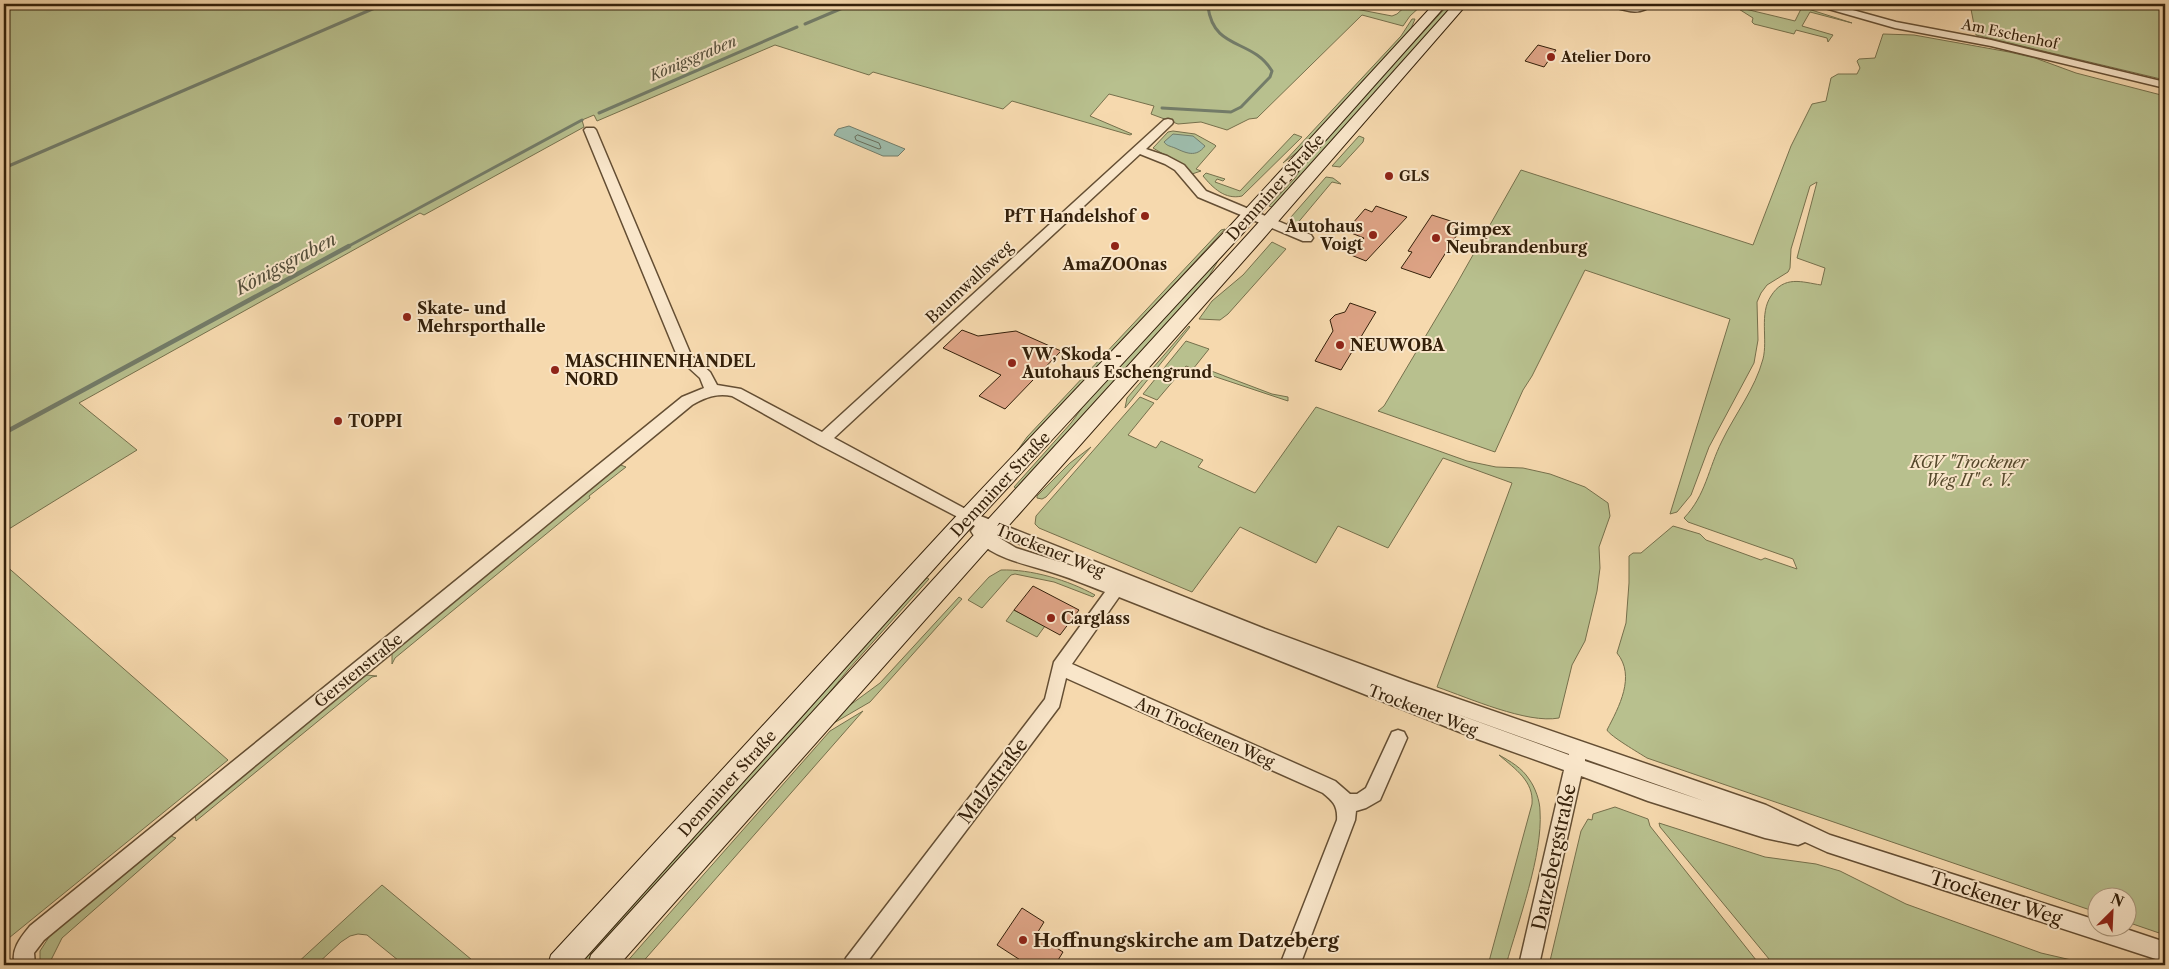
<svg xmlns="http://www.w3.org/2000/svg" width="2169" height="969" font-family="'Libre Caslon Text',serif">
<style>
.green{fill:#b8c08e;stroke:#76704c}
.water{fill:#9dbaa9;stroke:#737c69}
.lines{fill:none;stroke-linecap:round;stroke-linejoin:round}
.shore{stroke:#686d5a;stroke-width:1}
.stream-far1{stroke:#737c69;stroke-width:3}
.stream{stroke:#737c69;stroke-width:4.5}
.building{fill:#dda385;stroke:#34200a}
.street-casing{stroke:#644e33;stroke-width:3}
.secondary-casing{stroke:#34200a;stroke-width:2}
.street{fill:#f9e6ca;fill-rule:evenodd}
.secondary{fill:#f9e6ca;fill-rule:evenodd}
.poi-dot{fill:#8f2418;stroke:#f9e6ca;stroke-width:2}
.labels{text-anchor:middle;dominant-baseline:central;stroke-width:4;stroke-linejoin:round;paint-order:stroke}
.far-street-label{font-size:14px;fill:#34200a;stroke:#f9e6ca}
.far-poi-label{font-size:14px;font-weight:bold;fill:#34200a;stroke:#f9e6ca;text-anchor:start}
.far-water-label{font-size:15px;font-style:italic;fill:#544e3a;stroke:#f9e6ca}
.street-label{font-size:16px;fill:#34200a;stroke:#f9e6ca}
.poi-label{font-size:16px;font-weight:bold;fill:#34200a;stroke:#f9e6ca;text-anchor:start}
.park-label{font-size:16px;font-style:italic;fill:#55482b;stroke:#f9e6ca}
.water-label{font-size:18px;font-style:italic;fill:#544e3a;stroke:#f9e6ca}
.near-street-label{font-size:19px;fill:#34200a;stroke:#f9e6ca}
.near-poi-label{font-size:19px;font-weight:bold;fill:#34200a;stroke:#f9e6ca;text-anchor:start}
</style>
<rect width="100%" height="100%" fill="#f6d9ae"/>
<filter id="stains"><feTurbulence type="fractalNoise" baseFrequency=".004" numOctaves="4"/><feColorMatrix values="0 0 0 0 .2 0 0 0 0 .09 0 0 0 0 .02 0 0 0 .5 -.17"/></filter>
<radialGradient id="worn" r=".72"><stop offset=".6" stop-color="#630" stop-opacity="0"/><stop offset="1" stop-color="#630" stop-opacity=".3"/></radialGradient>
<g class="green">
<path d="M4,4H1330L1392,16L1397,14L1408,4H1423L1410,16L1403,26L1362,15L1257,118L1249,119L1227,130L1201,122L1178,124L1151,114L1154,106L1109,94L1090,116L1132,134L1130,135L1012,101L1003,109L873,72L869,75L775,45L597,121L594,115L582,120L584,127L424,215L420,213L79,403L137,450L4,532Z"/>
<path d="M1449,4H1455L1272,207L1269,206L1295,178L1307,159Z"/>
<path d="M1735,4L1741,8L1795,21L1802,7L1852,23L1810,12L1802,26L1833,35L1828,42L1827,38L1796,30L1794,34L1754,24L1752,22L1753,18L1734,6Z"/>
<path d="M1970,4H2165V80L1976,35Z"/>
<path d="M1412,19H1415L1410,31L1300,150L1283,163L1401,36Z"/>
<path d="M1883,34L1914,35L2009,52L2035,58L2076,73L2165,96V935L2127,922L2126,896H2096V912L1647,758C1639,753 1610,736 1607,730C1619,707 1636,676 1617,653L1626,623L1629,583V556L1633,553H1641L1673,526L1700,534L1706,540L1761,560L1765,558L1797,569L1793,559L1688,522L1684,518C1706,495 1708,469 1722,441C1735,414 1755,389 1763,359C1768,339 1759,314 1771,296C1784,275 1802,282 1821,285L1825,268L1797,258L1817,182L1810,186L1791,249L1790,268L1788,272L1767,285L1761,293L1757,302L1758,340L1754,363L1709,447L1691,495L1677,512L1670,514L1730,319L1585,270L1532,376L1523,390L1495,452L1378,411L1384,406L1456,285L1521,170L1753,245L1791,146L1812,104L1826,101L1831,78L1838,74H1857L1860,68L1857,61L1859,59L1875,58Z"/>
<path d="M1173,131L1195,134L1215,145L1216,146L1196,169L1201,171L1192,174L1187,168L1153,148L1168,132Z"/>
<path d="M1294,134L1302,137L1242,196C1225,200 1213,188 1203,176L1206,173L1225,179L1223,181L1217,179L1215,182L1240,191Z"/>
<path d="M1359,136L1364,138L1363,142L1340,167L1332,166Z"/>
<path d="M1326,177L1333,178L1341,184L1332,182L1296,225L1304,228L1299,229L1289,225L1287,224L1291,217Z"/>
<path d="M1225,229L1005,468L1027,437L1221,230Z"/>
<path d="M1242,234L1218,261L1209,276L1017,489L1014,487L1071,423L1087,401Z"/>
<path d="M1272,242L1286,249L1228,314L1220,320L1199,319L1212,301L1243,275Z"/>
<path d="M1189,326L1190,327L1125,408L1127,398Z"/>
<path d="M1186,341L1209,349L1193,369L1186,366L1157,400L1143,394Z"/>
<path d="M1206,369L1272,394L1288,397V401L1204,373Z"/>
<path d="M1140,397L1154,403L1128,435L1156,448L1161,441L1203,460L1198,467L1255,493L1316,407L1467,461L1496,467L1523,468L1550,474L1585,487L1608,503L1610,516L1599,547L1600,568L1597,591L1585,641L1572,665L1559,718C1527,724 1469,698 1437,687L1512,483L1443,458L1388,548L1338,526L1316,563L1240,527L1192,592L1039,528L1035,524L1036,516Z"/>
<path d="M1091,447L1046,497L1042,499L1037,498V496L1070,463Z"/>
<path d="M618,464L626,467L589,496L590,498L395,658L392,664V653L394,650Z"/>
<path d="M4,564L228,760L4,942Z"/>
<path d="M1001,570C1031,569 1068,580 1095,595L1093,597L1054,582L1015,574L1011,575L982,608L968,600L989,577Z"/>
<path d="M925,577L929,579L848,670L800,728L585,965H576L795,725Z"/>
<path d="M959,597L962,599L870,702L827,727L842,711L880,683Z"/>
<path d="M1014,610L1045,626L1037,637L1006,621Z"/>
<path d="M366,675L377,676L372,677L196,821L195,814L361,677Z"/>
<path d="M863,711L640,965H624L830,731Z"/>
<path d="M1499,755C1510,761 1522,768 1529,779C1535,787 1540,801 1540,811C1543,855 1518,922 1506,965H1488L1532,804C1534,781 1515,769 1499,755Z"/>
<path d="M1615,807L1648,819L1650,826L1760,965H1549L1581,831L1588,819L1592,820L1593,814Z"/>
<path d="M1659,823L1765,857L1816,864L1840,871L1906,904L2041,953L2093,965H1774L1660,827Z"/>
<path d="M168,835L176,838L62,938L51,960L56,965H40V951L49,937L66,919Z"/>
<path d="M382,885L478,965H404L367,935L358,934L350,936L341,942L316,965H295Z"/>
</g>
<g class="water">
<path d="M849,126L905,149L898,156H883L834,135L838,129Z"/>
<path d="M1173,134L1193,136L1205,146C1196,158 1186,153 1175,148C1170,146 1167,146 1164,142Z"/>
</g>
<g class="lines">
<path class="shore" d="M858,135L879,143L881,148L879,149L856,140L855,137Z"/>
<g class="stream-far1">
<path d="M805,24L852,4"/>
<path d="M1162,108L1231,112L1241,107L1270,77L1272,71C1252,38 1214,51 1208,7L1211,4"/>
<path d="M599,113L797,27"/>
<path d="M4,168L384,4"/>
<path d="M347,247L582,120"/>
</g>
<path class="stream" d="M4,433L349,246"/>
</g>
<g class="building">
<path d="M1538,45L1556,50L1544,67L1525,61Z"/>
<path d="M1376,206L1407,217L1366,261L1351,255L1364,238L1346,231L1365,209L1372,212Z"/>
<path d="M1432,215L1463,225L1430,278L1401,268L1412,252L1408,251Z"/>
<path d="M1350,303L1376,312L1341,370L1315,361L1333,331L1330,320L1335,315L1345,312Z"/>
<path d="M962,330L978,336L1016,331L1061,351L1005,409L979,396L1001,375L943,348Z"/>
<path d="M1033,586L1079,610L1060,635L1014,610Z"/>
<path d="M1022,908L1044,922L1036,935L1063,952L1055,965H1028L997,945Z"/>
</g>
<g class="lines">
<defs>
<g id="street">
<path d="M1608,4L1636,6L1642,4H1652C1641,17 1624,10 1610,6Z"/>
<path d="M1816,4H1831L1896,22L1991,40L2165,82V88L1991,46L1895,28L1818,6Z"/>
<path d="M1168,119L1172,120L1173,122L1172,124L1146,149L1167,156L1184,165L1206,191L1311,235L1313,238L1311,241H1303L1198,197L1175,170L1165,164L1140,154L834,438L973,513L1265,629L1409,682L1766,805L1830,835L2096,920V926H2117L2165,942V962L1827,852L1805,842L1798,845L1765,838L1648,801L1581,776L1539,965H1519L1564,770L1480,740L1119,597L1072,664L1335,781L1350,794H1357L1366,788L1392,732L1398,730L1404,732L1407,738L1380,800L1366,808L1356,811L1355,820L1300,965H1280L1337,820C1338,806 1333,801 1323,793L1066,678L1059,707L865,965H843L846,958L1045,699L1054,662L1105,592C1089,586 1073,579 1057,574C1029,564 986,559 971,531L975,526L818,444L732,396C717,393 706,397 692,405L44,940L34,953L35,965H15C10,950 21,937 30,926L682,397L704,388L700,378L678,358L584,130L586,128H594L596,130L691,355L710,372L717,385L741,389L822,432L1164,120ZM988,531L1082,569L1016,548ZM1443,709L1569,754V755ZM1585,759L1704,801L1585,761Z"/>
</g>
<g id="secondary">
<path d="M1434,4H1447L1243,233L975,523L579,965H548L551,955L961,511L1231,225Z"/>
<path d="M1454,4H1467L1262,240L619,965H588L591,955L1250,232Z"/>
</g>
</defs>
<use href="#street" class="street-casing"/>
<use href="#secondary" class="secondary-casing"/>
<use href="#street" class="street"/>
<use href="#secondary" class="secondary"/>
</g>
<g class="poi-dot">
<circle cx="1551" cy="57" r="5"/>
<circle cx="1389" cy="176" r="5"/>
<circle cx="1145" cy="216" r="5"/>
<circle cx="1373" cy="235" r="5"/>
<circle cx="1436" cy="238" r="5"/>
<circle cx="1115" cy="246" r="5"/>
<circle cx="407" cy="317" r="5"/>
<circle cx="1340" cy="345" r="5"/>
<circle cx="1012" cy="363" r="5"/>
<circle cx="555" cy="370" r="5"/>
<circle cx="338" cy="421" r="5"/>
<circle cx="1051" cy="618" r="5"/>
<circle cx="1023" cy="940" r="5"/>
</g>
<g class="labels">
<g class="far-street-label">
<text transform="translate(2010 34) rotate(12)">Am Eschenhof</text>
</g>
<g class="far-poi-label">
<text x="1561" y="57">Atelier Doro</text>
<text x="1399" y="176">GLS</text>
</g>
<g class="far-water-label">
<text transform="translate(693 58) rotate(-23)">Königsgraben</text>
</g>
<g class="street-label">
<text transform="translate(1275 187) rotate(-48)">Demminer Straße</text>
<text transform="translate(969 282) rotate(-43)">Baumwallsweg</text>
<text transform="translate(1000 484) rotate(-47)">Demminer Straße</text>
<text transform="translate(1050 550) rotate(22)">Trockener Weg</text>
<text transform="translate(358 670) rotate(-39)">Gerstenstraße</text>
<text transform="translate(1423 710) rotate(21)">Trockener Weg</text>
<text transform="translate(1205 732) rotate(24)">Am Trockenen Weg</text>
<text transform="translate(727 783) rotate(-48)">Demminer Straße</text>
</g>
<g class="poi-label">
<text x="1135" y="216" text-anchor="end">PfT Handelshof</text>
<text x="1363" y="226" text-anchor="end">Autohaus<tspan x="1363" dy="18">Voigt</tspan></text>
<text x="1446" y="229">Gimpex<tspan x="1446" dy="18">Neubrandenburg</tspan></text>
<text x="1115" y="264" text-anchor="middle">AmaZOOnas</text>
<text x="417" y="308">Skate- und<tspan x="417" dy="18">Mehrsporthalle</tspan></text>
<text x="1350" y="345">NEUWOBA</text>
<text x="1022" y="354">VW, Skoda -<tspan x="1022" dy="18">Autohaus Eschengrund</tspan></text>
<text x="565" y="361">MASCHINENHANDEL<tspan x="565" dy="18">NORD</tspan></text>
<text x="348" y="421">TOPPI</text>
<text x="1061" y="618">Carglass</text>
</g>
<g class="park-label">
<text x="1969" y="462">KGV "Trockener<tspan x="1969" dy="18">Weg II" e. V.</tspan></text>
</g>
<g class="water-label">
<text transform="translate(286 264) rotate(-28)">Königsgraben</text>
</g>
<g class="near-street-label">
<text transform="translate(993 781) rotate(-53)">Malzstraße</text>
<text transform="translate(1554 857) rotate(-78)">Datzebergstraße</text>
<text transform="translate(1996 898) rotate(18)">Trockener Weg</text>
</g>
<g class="near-poi-label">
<text x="1033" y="940">Hoffnungskirche am Datzeberg</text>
</g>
</g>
<rect width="2169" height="969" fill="none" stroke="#f6d9ae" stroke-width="20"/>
<rect x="5" y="5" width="2159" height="959" fill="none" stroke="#34200a" stroke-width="2.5"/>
<rect x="10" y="10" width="2149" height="949" fill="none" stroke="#34200a"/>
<g transform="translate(2112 912) rotate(24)"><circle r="24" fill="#f9e6ca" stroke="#aa977d"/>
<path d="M0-4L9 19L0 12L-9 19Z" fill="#8f2418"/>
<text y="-8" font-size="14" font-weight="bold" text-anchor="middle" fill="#34200a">N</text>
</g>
<rect width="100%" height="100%" filter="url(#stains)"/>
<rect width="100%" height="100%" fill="url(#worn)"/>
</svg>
